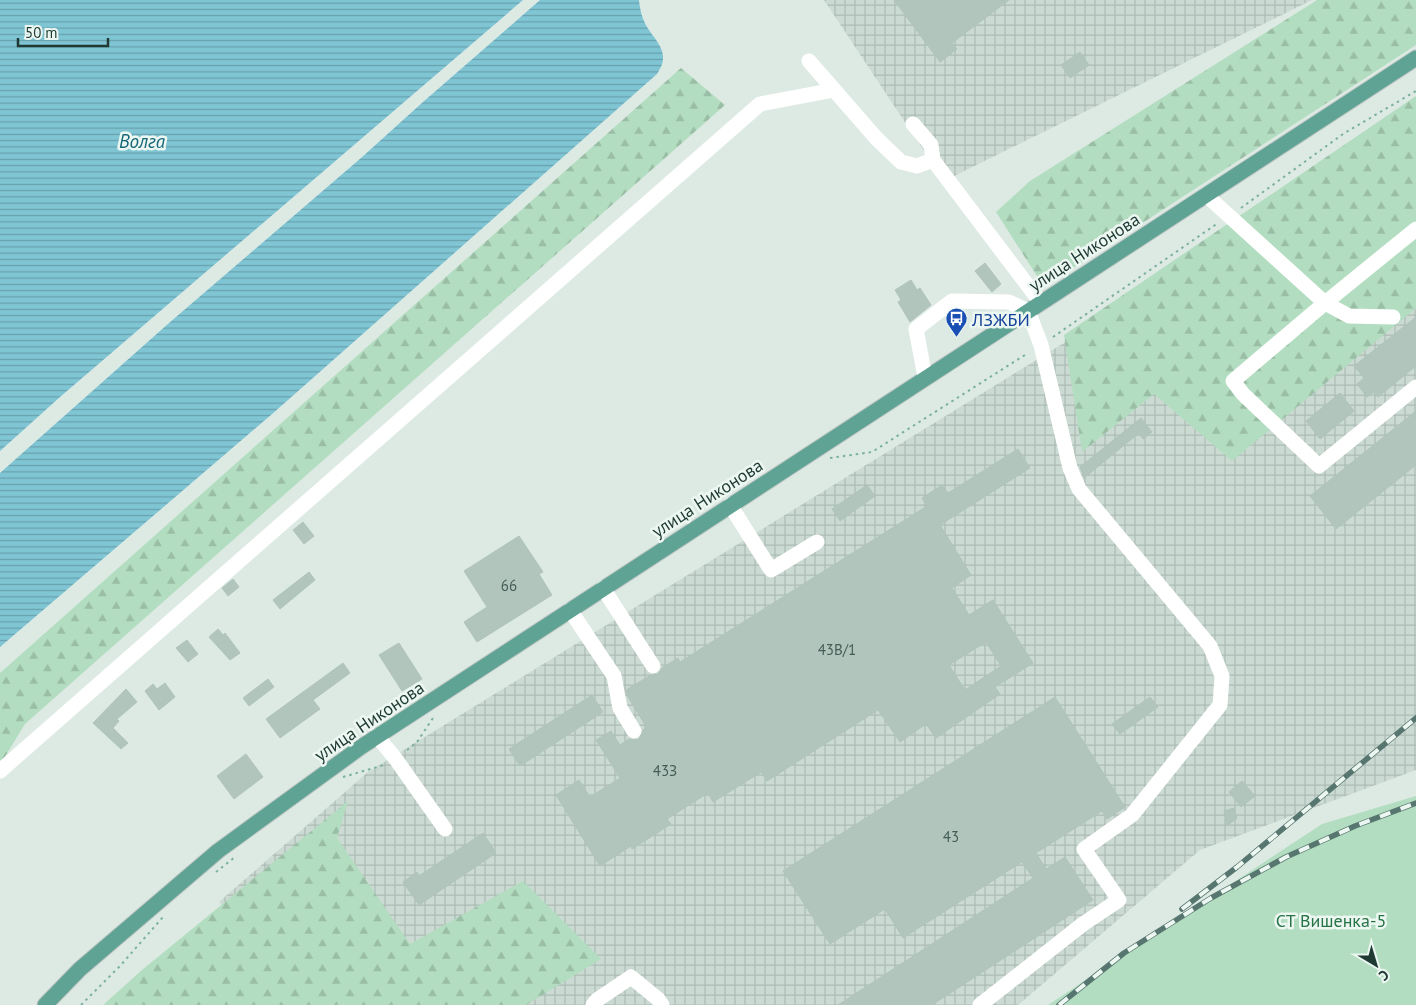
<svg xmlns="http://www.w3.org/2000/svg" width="1416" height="1005" font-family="'PT Sans',sans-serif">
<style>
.industrial{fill:url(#industrial-grid)}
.forest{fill:url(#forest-firs)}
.garden{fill:#b3ddc0}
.water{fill:url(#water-rules)}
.building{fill:#b2c5bd;stroke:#afc4bc;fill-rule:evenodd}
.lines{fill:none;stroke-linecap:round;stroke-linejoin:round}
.major-casing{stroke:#bcc4c2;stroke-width:17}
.path{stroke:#7bb0a0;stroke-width:2;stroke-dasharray:2.5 4;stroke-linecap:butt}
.minor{stroke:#fff;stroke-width:15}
.major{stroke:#5ea393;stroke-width:15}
.rail-casing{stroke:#57766f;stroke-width:5.5}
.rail{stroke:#edf7f2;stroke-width:4;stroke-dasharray:11;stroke-linecap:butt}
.labels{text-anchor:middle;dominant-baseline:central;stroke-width:5;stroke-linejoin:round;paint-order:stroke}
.number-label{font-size:15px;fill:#435d56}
.street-label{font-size:18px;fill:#1e3a33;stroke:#edf7f2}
.transit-label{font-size:18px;fill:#164399;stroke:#edf7f2;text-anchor:start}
.park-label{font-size:18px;fill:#267345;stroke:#edf7f2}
.water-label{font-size:19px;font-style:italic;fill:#156679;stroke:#edf7f2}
</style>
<defs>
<pattern id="industrial-grid" width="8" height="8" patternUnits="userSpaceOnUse" patternTransform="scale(1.25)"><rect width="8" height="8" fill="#cbdad3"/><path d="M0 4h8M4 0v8" fill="none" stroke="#aebcb6"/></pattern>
<pattern id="forest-firs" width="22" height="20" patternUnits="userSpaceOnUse" patternTransform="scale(1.25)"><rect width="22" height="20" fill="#b3ddc0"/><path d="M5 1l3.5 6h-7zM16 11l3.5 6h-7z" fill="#9abea5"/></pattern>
<pattern id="water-rules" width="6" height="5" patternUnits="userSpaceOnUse" patternTransform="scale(1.25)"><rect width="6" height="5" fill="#80c5d4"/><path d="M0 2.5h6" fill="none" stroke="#68a1ad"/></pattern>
</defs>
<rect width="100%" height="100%" fill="#ddeae4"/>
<g class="industrial">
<path d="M824,0H1312L944,181Z"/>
<path d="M1416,126V770L1200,850L1018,1005H309L242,923L219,902L368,772Z"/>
</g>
<g class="forest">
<path d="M1317,0H1416V45L1044,287L996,212L1030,181Z"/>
<path d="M681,68L725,105L25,724L0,765V673Z"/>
<path d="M1416,96V308L1232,461L1154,394L1082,452L1064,335Z"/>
<path d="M348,801L337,838L410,944L523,881L601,959L526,1005H103L142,970Z"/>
</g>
<path class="garden" d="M1416,796V1005H1048L1322,824Z"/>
<g class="water">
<path d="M0,0H523L60,397L0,451Z"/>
<path d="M540,0H639C640,10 642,18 647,27C653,37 664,47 663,59C663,64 660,69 657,74L271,415L0,647V473L169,323L361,158L423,102Z"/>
</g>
<g class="building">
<path d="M894,0H1009L952,43L957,49L940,62Z"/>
<path d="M1080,52L1089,65L1070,78L1061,65Z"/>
<path d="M985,263L1001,284L992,292L975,271Z"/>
<path d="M911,280L917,290L920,288L931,305L910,322L898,302L901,300L895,290Z"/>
<path d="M1416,317V366L1378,397L1374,392L1367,397L1357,384L1364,378L1354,366Z"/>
<path d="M1340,393L1354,411L1320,439L1306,421Z"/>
<path d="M1416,411V465L1336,529L1310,496Z"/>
<path d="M1141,418L1152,432L1143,439L1139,433L1084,478L1080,467Z"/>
<path d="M1018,449L1030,468L940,525L971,575L952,588L969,615L993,600L1033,663L995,687L1000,694L936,738L926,724L900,742L878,710L767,781L761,772L713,802L708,793L667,819L671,824L632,849L631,846L600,866L556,795L579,780L590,797L620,778L596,740L611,731L620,745L629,739L635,740L639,739L643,730L647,728L628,697L626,690L651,675L658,674L662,668L678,658L680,662L927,506L922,498L942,485L948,493ZM986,642L1001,666L965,690L949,665Z"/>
<path d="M867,485L875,496L840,521L832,509Z"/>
<path d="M303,522L314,536L304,544L293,530Z"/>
<path d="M519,536L543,572L539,574L552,595L477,642L464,622L487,607L464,571Z"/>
<path d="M309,572L315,580L280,609L273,600Z"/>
<path d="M233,579L239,587L228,596L222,588Z"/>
<path d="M218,629L223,635L225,633L240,653L230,660L209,637Z"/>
<path d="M187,640L198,654L188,662L176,648Z"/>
<path d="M399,643L422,679L402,691L379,655Z"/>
<path d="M343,663L350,673L313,700L320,709L280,738L266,719Z"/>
<path d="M268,679L274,687L249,706L243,698Z"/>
<path d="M165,683L175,697L159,710L145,691L153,684L157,689Z"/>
<path d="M126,689L137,702L117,719L119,721L113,728L128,743L121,749L93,723Z"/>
<path d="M592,695L603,712L520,766L509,749Z"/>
<path d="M1055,697L1125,807L1107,819L1102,811L1036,853L1046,869L1065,857L1093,900L932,1005H838L1033,878L1022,862L903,938L885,909L830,944L783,871Z"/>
<path d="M1150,697L1158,707L1120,734L1112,724Z"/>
<path d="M246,754L263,777L234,799L217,776Z"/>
<path d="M1242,781L1255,796L1241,807L1229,792Z"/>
<path d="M1234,808L1237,818L1227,826L1224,811Z"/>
<path d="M483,833L496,853L419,905L403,882L417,872L419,876Z"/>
</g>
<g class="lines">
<defs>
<path id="major" d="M45,1005L80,969L218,851L361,747L1416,58"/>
</defs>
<use href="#major" class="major-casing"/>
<g class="path">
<path d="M1241,208L1343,134L1416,91"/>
<path d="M1053,337L1218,223"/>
<path d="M830,458L872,452L1028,353"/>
<path d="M407,750L417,742L435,715"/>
<path d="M343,777L384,765"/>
<path d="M216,872L235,857"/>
<path d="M81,1005L120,966L163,917"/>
</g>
<g class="minor">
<path d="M809,61L876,138L901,162L917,166L933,160"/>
<path d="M913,124L931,145L933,160L1041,303"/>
<path d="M1206,195L1325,303L1233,381L1243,394L1319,466L1416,387"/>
<path d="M1393,317L1349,316L1325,303L1416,229"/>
<path d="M925,377L916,329L952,301L1009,302L1028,311L1041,345L1070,468L1079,489L1210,646L1222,676L1220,705L1132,815L1084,849L1119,900L1083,924L980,1005"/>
<path d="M730,505L771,570L817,542"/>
<path d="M603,588L653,666"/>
<path d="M570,610L614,676L620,708L634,731"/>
<path d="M377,736L395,758L445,829"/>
<path d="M0,771L760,104L834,90"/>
<path d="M593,1005L597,1000L631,977L658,999L662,1005"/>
</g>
<use href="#major" class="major"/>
<defs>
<g id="rail">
<path d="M1182,909L1237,867L1416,718"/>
<path d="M1059,1005L1124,953L1211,898L1286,857L1355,826L1416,803"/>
</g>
</defs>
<use href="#rail" class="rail-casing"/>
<use href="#rail" class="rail"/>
</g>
<defs>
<symbol id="bus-pin" viewBox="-11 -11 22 30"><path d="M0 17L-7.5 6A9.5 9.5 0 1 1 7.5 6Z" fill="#1a4fb4" stroke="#edf7f2"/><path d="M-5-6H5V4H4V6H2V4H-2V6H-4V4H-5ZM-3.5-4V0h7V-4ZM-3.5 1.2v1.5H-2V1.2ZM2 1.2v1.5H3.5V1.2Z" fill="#fff"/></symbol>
</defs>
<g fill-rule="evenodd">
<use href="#bus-pin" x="944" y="306" width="25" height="34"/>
</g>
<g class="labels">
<g class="number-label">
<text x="509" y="585">66</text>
<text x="837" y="649">43В/1</text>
<text x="665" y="770">43З</text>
<text x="951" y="836">43</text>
</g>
<g class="street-label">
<text transform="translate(1084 252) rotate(-33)">улица Никонова</text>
<text transform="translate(707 498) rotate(-33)">улица Никонова</text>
<text transform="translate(369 721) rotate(-34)">улица Никонова</text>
</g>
<g class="transit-label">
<text x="972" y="319">ЛЗЖБИ</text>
</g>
<g class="park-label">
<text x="1331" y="920">СТ Вишенка-5</text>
</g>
<g class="water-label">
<text x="142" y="141">Волга</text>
</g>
</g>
<g transform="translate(1376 965) rotate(142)" stroke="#edf7f2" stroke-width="4" paint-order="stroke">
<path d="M0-4L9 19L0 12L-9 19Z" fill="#1e3a33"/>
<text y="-8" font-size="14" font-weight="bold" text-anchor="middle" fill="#1e3a33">С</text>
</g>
<path d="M18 38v8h90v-8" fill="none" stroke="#1e3a33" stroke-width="2.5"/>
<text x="25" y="38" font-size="15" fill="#1e3a33" stroke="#edf7f2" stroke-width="4" paint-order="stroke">50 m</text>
</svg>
